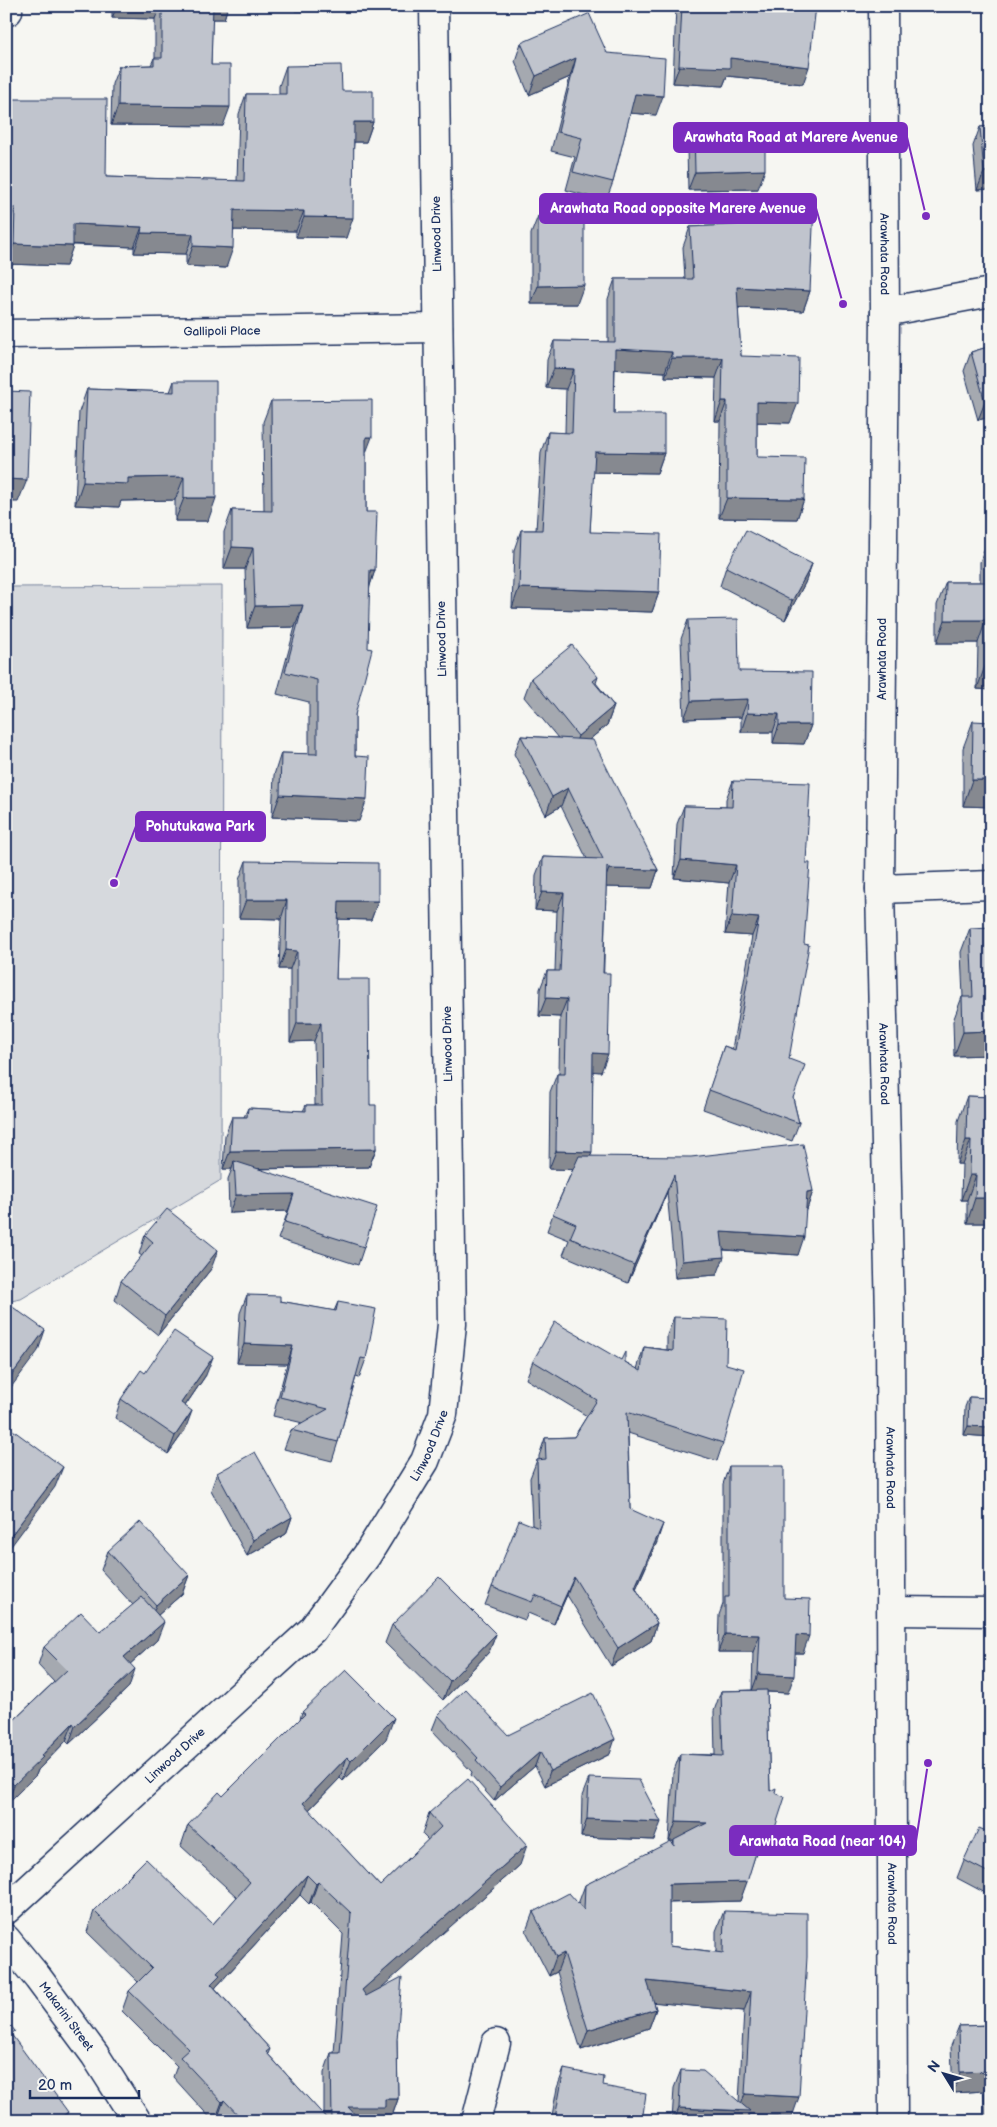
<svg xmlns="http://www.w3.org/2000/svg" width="997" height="2127" font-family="'Balsamiq Sans',sans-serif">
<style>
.green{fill:#d6d9dd;stroke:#78849e}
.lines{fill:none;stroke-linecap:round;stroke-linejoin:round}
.minor-casing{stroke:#1b2f5e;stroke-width:31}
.major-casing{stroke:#1b2f5e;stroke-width:31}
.minor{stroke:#f6f6f2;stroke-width:28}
.major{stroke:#f6f6f2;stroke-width:28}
.wall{fill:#a5a9b0;stroke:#1b2f5e;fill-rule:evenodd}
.shaded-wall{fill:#868990;stroke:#1b2f5e}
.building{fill:#c0c4cd;stroke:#1b2f5e}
.labels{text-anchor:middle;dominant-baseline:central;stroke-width:5;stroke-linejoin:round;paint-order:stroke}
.street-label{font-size:12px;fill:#1b2f5e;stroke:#f6f6f2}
.leader{fill:none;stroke:#7b2cbf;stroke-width:2}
.callout-dot{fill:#7b2cbf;stroke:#f6f6f2;stroke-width:2}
.callout{fill:#7b2cbf;stroke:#7b2cbf;stroke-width:2}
.callout-label{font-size:14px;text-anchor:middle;font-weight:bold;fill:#fff}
</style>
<rect width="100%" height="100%" fill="#f6f6f2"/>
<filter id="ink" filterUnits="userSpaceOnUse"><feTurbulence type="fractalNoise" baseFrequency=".02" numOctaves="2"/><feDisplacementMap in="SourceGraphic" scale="10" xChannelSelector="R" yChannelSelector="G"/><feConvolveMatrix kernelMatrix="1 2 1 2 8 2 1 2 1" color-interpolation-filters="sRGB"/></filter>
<g filter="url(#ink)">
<path class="green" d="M222,586L221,1180L21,1299L6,1302V587Z"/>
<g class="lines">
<defs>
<g id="minor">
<path d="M6,10L8,11"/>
<path d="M885,312L991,292"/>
<path id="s1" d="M6,334L438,328"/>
<path d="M880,889L991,885"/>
<path d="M892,1611L991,1612"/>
<path id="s2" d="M6,1910L312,1630L367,1555L425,1461L443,1414L452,1324L434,6"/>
<path id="s3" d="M6,1939L38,1978L95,2055L137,2121"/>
<path d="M476,2121L496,2043"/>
</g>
<g id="major">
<path id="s4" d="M883,6L885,312L880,889L890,1316L893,2121"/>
</g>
</defs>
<use href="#minor" class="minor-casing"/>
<use href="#major" class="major-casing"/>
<use href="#minor" class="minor"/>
<use href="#major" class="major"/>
</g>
<g class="wall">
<path d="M112,6H228L224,19H212L211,65L223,126L111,125L112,84L119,66L151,65L154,58H155V19L112,18Z"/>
<path d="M676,6H816L803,84L727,76L723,86L673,83Z"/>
<path d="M521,43L607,53L656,115L630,113L613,182L606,201L566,190L575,157L551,151L570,77L529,95L515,61Z"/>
<path d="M286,66L342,91L373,122L366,142H354L346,238L296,237V231L234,230L226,268L186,266V254L134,253V247L73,245L66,266L6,264L8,228L6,99L106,177L237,181L239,114L246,94H279V86Z"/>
<path d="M991,126V189L977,190L973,146L980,127Z"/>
<path d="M694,129L758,189L688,190L687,148Z"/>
<path d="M768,204L810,291L803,311L738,308L741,356L790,423L757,422V457L804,499L797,519L719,518L720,421H715L716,378L665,377V372L615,369L614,414L664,453L657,473L593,472L590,532L659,592L652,612L512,608L514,550L521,530H536L541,452L548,432L565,433L566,389L546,388L547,360L554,341L608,342V299L615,279H685L683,247L690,227L761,223Z"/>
<path d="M538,216L577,304H531V234Z"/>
<path d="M991,346V417L978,420L964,371L971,352Z"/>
<path d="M174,381L208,521H175V500L121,501L119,507L75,505L79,412L87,389L170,392Z"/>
<path d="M271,401L366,454V512L375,570L370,585L355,715V756L359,821L272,817L274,775L281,753L309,754V702L277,694L295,627L247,628L245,569H224V532L232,510L264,511L263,422Z"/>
<path d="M988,539H991V690L977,689L978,643H937V605L946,582H980V562Z"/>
<path d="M812,564L805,583L785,620L720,586L726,567Z"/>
<path d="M688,620L739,671L811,725L804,744L773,743V732H741V717L684,719L681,639Z"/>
<path d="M598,677L596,683L614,706L607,725L589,740L658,870L652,888L606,887L601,1072L593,1071L590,1156L813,1191L807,1209H806L798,1255L723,1250L717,1275L675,1278L667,1192L628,1283L563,1255L569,1240L547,1231L553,1214L573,1169H549L550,1092L557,1074H559L560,1017L539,1016L540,989L547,971H555L557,911L535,910L536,875L543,857L587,859L561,806L546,815L514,754L521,736L558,738L524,697L531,678Z"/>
<path d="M973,721L991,807L963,806V748Z"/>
<path d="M733,781L789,1059L793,1098L799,1123L792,1141L703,1109L724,1046L732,1049L752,936L725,934L729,883L674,878L677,824L684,806L726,807V799Z"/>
<path d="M246,861L378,901L371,920L338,919L336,979L370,1105L376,1149L369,1167L257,1169L364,1247L358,1265L278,1239L288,1211L229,1213L228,1179L232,1169H223L225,1135L232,1117H244L248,1108L303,1111L306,1105H315L314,1041L290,1042V969H279L281,919L239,918V880Z"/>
<path d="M970,928L991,1055L954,1056L953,1021L962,997H963L961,952Z"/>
<path d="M967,1096L991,1097V1223H967V1200H961L962,1164H957L958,1121Z"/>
<path d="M145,1235L211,1269L158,1335L115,1300L121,1281L142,1256L139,1254Z"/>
<path d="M247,1295L334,1311L338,1302L366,1359L359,1378L356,1377L338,1442L332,1461L284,1449L291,1430L303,1423L273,1416L287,1364L237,1363L240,1313Z"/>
<path d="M674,1317L723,1443L717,1461L628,1433L630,1509L657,1542L636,1589L657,1623L651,1641L611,1666L567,1595L554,1624L528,1613L525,1620L485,1605L492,1587L532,1525L530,1478L537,1460H539V1456L545,1438L574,1437L587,1416L526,1379L533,1361L625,1362L637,1369L644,1347L667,1350V1335Z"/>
<path d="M145,1373L206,1375L185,1406V1430L168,1454L115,1418L121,1399Z"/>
<path d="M969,1397L991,1398V1437L964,1435L965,1407Z"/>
<path d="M729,1466L784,1598L803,1653H795L788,1693L767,1692L770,1791L775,1793L774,1831L767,1850L758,1847L740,1901L669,1903V1946L716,1952V1931L724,1911L792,2117L749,2114L747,2121H672L674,2088L681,2070L739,2102L744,2011L654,2002L656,2009L649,2028L581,2050L557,1972L549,1976L526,1931L533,1912L578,1904L585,1885L673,1844L674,1841H669L673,1773L680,1754L715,1755L714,1711L721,1691L752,1690L753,1652H718L719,1615L723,1604V1484Z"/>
<path d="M217,1473L292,1517L286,1534L247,1556L211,1490Z"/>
<path d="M108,1551L189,1575L182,1594L158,1615L157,1640L130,1664L129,1687L69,1744L66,1741L38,1770L36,1775L8,1803L6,1801V1714L13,1721L54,1682L38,1665L44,1647L100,1632L133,1605L101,1570Z"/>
<path d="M392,1625L496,1634L489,1652L443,1700L385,1643Z"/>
<path d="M302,1712L386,1739L343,1781L340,1778L309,1810L380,1886L428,1840L422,1834L429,1813L520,1865L380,1988L397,2040L398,2099L391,2119H380V2121H217V2120L213,2121L173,2077L177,2066L122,2011L129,1991L138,1982L87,1932L94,1911L213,1924L237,1897L181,1846L188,1825L223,1796L300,1719ZM300,1895L309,1904L311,1902L343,1934L334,2053H331L324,2073V2116L268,2054L270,2049L215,1988L216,1987Z"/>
<path d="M438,1715L508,1735L610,1754L545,1786L535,1766L494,1801L471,1775L472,1772L432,1730Z"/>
<path d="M589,1778L654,1840L581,1837L582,1796Z"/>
<path d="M991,1833V1896L957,1878L964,1860Z"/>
<path d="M991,1950V2121H985L984,2091L953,2093L951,2046L959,2026L988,2025L987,1959Z"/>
<path d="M564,2069L603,2086L642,2121H551L557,2088Z"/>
</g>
<g class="shaded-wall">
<path d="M117,6H160L155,19L112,18Z"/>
<path d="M211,6H228L224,19H206Z"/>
<path d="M296,6H363L361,11H295Z"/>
<path d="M512,6H591L589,11L511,7Z"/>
<path d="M576,58L570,77L529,95L536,76Z"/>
<path d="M730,58L809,67L803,84L727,76L723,86L673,83L679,66Z"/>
<path d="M635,94L663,96L656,115L628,113Z"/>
<path d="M118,106L230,107L223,126L111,125Z"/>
<path d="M354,122H373L366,142H347Z"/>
<path d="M765,170L758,189L688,190L695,172Z"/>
<path d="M991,171V189L977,190L984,172Z"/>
<path d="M6,208H15L8,228H6Z"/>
<path d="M234,210L304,211L296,231L227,230Z"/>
<path d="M304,217L353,218L346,238L296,237Z"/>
<path d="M73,224L142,227L134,247L66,244Z"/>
<path d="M141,233L193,234L186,254L134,253Z"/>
<path d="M14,244L73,246L66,266L6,264Z"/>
<path d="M193,246L233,248L226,268L186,266Z"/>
<path d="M584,285L577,304H531L538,286Z"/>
<path d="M737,287L810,291L803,311L730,307Z"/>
<path d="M615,349L672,352L665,372L608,369Z"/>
<path d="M672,358H723L716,378L665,377Z"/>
<path d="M554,368L574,369L566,389L546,388Z"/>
<path d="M991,400V417L978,420L985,402Z"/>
<path d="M722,401H727L720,421H715Z"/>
<path d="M757,402L798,403L790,423L750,422Z"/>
<path d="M366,437H372L364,458Z"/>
<path d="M595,452L664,453L657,473L587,472Z"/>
<path d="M184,477L175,500L121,501L119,507L75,505L83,482L128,478Z"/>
<path d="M6,479L27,480L18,502H6Z"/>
<path d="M184,498H216L208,521H175Z"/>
<path d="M727,498L804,499L797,519L719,518Z"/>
<path d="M232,547L253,548L245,569H224Z"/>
<path d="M812,564L805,583L785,620L792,601Z"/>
<path d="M370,570H375L368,592Z"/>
<path d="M519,588L659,592L652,612L512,608Z"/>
<path d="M303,605L295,627L247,628L255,606Z"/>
<path d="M945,620H986L978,643H937Z"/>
<path d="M985,666L991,667V690L977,689Z"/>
<path d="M748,699L741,717L684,719L691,701Z"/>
<path d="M614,706L607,725L571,755L578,736Z"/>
<path d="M747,713L779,714L773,732H741Z"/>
<path d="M779,725H811L804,744L773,743Z"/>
<path d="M972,780H991V807L963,806Z"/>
<path d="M568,788L561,806L546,815L552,797Z"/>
<path d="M280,795L367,799L359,821L272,817Z"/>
<path d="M681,860L736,865L729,883L674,878Z"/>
<path d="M609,869L658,870L652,888L602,887Z"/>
<path d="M542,892L564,893L557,911L535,910Z"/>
<path d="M246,900H287L281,919L239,918Z"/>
<path d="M339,901H378L371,920L332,919Z"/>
<path d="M732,916L759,918L752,936L725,934Z"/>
<path d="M286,950L297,951L290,969H279Z"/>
<path d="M546,998L567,999L560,1017L539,1016Z"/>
<path d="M297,1023H321L314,1041L290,1042Z"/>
<path d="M991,1031V1055L954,1056L963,1032Z"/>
<path d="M593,1053L608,1054L601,1072L586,1071Z"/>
<path d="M966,1140H971L962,1164H957Z"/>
<path d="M376,1149L369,1167L235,1169L234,1161L232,1169H223L230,1151Z"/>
<path d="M556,1151L592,1152L585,1170L549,1169Z"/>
<path d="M674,1175L667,1192L628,1283L634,1265Z"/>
<path d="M970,1175H976L967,1200H961Z"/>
<path d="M813,1191L807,1209L801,1210L807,1192Z"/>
<path d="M294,1194L288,1211L229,1213L236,1195Z"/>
<path d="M975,1198H991V1223H967Z"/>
<path d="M721,1232L804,1237L798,1255L715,1249Z"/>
<path d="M218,1250L211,1269L158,1335L165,1316Z"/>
<path d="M724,1257L717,1275L675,1278L682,1261Z"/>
<path d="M45,1330L38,1351L6,1394V1383Z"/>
<path d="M244,1344L293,1346L287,1364L237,1363Z"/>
<path d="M213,1357L206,1375L174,1422L181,1403Z"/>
<path d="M192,1411L185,1430L168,1454L175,1436Z"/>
<path d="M968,1426L991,1427V1437L964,1435Z"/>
<path d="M63,1467L55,1487L6,1553V1542Z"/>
<path d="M292,1517L286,1534L247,1556L253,1540Z"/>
<path d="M663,1524L657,1542L628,1606L635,1587Z"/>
<path d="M189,1575L182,1594L149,1623L156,1605Z"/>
<path d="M574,1577L567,1595L554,1624L561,1606Z"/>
<path d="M164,1622L157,1640L118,1675L124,1657Z"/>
<path d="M657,1623L651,1641L611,1666L618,1648Z"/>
<path d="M496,1634L489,1652L443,1700L450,1681Z"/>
<path d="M725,1634L760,1635L753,1652H718Z"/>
<path d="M796,1635L809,1636L803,1653H790Z"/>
<path d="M135,1669L129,1687L69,1744L75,1726Z"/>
<path d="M758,1674L794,1676L788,1693L752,1691Z"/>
<path d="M394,1718L386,1739L343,1781L351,1761Z"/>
<path d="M73,1723L66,1741L38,1770L36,1775L8,1803L14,1785Z"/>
<path d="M615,1739L610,1754L545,1786L550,1771Z"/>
<path d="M540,1752L535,1766L494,1801L500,1787Z"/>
<path d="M347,1757L340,1778L295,1824L303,1803Z"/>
<path d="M587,1819L661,1822L654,1840L581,1837Z"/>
<path d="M676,1822L707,1823L700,1842L669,1841Z"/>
<path d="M527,1845L520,1865L355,2011L362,1990Z"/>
<path d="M307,1875L300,1895L216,1987L213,1996L211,1984L217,1973Z"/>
<path d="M318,1882L311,1902L309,1904L316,1884Z"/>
<path d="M747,1882L740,1901L662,1903L669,1884Z"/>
<path d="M564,1953L557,1972L549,1976L556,1957Z"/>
<path d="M647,1981L751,1992L744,2011L640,2001Z"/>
<path d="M656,2009L649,2028L581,2050L588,2030Z"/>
<path d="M991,2071V2074L984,2091L953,2093L960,2072Z"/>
<path d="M745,2094L799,2097L792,2117L749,2114L747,2121H674L679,2108L739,2111Z"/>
<path d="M385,2099H398L391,2119H380V2121H343L348,2107Z"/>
<path d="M224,2100L217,2120L215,2121L222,2102Z"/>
<path d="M991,2107V2121H986Z"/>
<path d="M68,2112L64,2121H56Z"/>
</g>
<g class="building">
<path d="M162,6H213L211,65H230V107L118,106L119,66L154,65V58H162Z"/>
<path d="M682,6H816L809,67L730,58V68L679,66Z"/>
<path d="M588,11L607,53L665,58L663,96L635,94L613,182L573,172L582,138L558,132L576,58L536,76L521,43L588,14Z"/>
<path d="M341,65L342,91H373V122H354L353,218L304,217V211L234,210L233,248L193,246V234L141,233L142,227L73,224V246L14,244L15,208H6V99H107L106,177L244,181L246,94H286V66Z"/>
<path d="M991,126V171L984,172L980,127Z"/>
<path d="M765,128V170L695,172L694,129Z"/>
<path d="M768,204L814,206L810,291L737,287L741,356L799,358L798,403L757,402V457L805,458L804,499L727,498V401H722L723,358H672V352L615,349L614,414H664V453L595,452L590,532L661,534L659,592L519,588L521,530H542L548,432L572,433L574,369L554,368V341L615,342V279H693L690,227L767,223Z"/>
<path d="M538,216H584V285L538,286Z"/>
<path d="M991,346V400L985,402L971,352Z"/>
<path d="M174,381H216V498H184V477L128,478V484L83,482L87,389L174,392Z"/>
<path d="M6,391L30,392L27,480L6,479Z"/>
<path d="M372,400V437H366V512H377L375,570H370L368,648L372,649L355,715V756L369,757L367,799L280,795L281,753L317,754V680L285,672L303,605L255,606L253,548L232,547V510L272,511L271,401Z"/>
<path d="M746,530L812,564L792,601L726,567Z"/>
<path d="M988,539H991V667L985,666L986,620H945L946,582H988Z"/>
<path d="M738,619L739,671L812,672L811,725H779V714L747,713L748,699L691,701L688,620Z"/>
<path d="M572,645L598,677L593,681L614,706L578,736L531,678Z"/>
<path d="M973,721L991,722V780H972Z"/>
<path d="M521,736L593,740L658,870L609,869L607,866L603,973H610L608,1054L593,1053L592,1152L556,1151L557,1074H565L567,999L546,998L547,971H560L564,893L542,892L543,857L603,859L568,788L552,797Z"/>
<path d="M733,781L810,783L806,863H810L804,944L809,945L789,1059L805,1065L793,1098L799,1123L709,1090L724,1046L735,1050L759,918L732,916L736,865L681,860L684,806L732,807Z"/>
<path d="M246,861L378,863V901H339L336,979H369L370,1105H376V1149L230,1151L232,1117H247L248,1108L306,1111V1105H322L321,1023H297V951L286,950L287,900H246Z"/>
<path d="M991,927V1031L963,1032L962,997H973L970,928Z"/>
<path d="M967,1096L991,1097V1198H975L976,1175H970L971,1140H966Z"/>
<path d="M803,1144L813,1191L807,1192L804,1237L721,1232L724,1257L682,1261L674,1175L634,1265L570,1238L576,1224L553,1214L579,1156L691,1157Z"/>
<path d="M234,1161L377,1207L364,1247L285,1222L294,1194L236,1195Z"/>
<path d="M167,1209L218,1250L165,1316L121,1281L153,1242L145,1235Z"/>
<path d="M247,1295L280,1296V1301L336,1311L338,1302L376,1309L366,1359L361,1358L338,1442L291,1430L328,1409L280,1397L293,1346L244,1344Z"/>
<path d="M6,1303H7L45,1330L6,1383Z"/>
<path d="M674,1317L727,1319L726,1364L744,1369L723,1443L627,1412L630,1509L663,1524L635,1587L657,1623L618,1648L574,1577L561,1606L535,1595L532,1602L492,1587L519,1520L539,1528L537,1460L546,1459L545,1438L574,1437L597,1400L533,1361L555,1322L621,1360L625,1352V1362L641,1371L644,1347L673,1351Z"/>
<path d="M174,1331L213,1357L181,1403L192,1411L175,1436L121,1399L141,1370L145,1373Z"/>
<path d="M969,1397L991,1398V1427L968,1426Z"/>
<path d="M6,1425L63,1467L6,1542Z"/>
<path d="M255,1452L292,1517L253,1540L217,1473Z"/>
<path d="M729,1466H784V1598L810,1599L809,1636L796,1635L794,1676L758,1674L760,1635L725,1634V1597H729Z"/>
<path d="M140,1522L189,1575L156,1605L108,1551Z"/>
<path d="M439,1577L496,1634L450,1681L392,1625Z"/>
<path d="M142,1597L164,1622L124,1657L135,1669L75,1726L73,1723L41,1756L43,1757L14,1785L6,1777V1714L13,1721L67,1670L44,1647L81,1612L100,1632Z"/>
<path d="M346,1670L394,1718L351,1761L347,1757L303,1803L380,1886L441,1827L429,1813L468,1779L527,1845L362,1990L366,1996L402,1977L397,2040L398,2099H385V2107H348L361,2121H332L331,2053H340L351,1913L318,1882L316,1884L307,1875L217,1973L220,1975L211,1984L270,2049L266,2052L329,2121H244L224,2100L222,2102L180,2057L189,2049L129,1991L152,1968L94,1911L146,1859L213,1924L250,1882L188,1825L219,1792L223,1796L305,1714L302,1712Z"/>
<path d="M465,1689L508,1735L593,1693L615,1739L550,1771L540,1752L500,1787L476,1760L478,1758L438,1715Z"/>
<path d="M767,1690L770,1791L776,1788L775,1793L785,1797L774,1831L764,1827L747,1882L669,1884V1946L723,1953L724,1911L807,1913V1957L799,2097L745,2094L751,1992L647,1981L656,2009L588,2030L564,1953L556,1957L533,1912L569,1893L584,1910L585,1885L671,1841L674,1846V1840L707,1823L676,1822L680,1754L723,1756L721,1691Z"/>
<path d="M589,1778L639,1780L661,1822L587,1819Z"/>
<path d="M979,1828L991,1833V1874L964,1860Z"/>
<path d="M6,2020L15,2031L11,2034L68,2112L56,2121H6Z"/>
<path d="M991,2025V2071L960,2072L959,2026Z"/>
<path d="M564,2069L604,2077L603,2086L646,2094L642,2121H572L555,2118Z"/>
<path d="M681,2070L703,2071L750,2111L679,2108Z"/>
</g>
</g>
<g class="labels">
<g class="street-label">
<text transform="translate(437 234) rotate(-91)">Linwood Drive</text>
<text stroke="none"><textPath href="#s4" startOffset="248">Arawhata Road</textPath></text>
<text stroke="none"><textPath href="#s1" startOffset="216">Gallipoli Place</textPath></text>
<text transform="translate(442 639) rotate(-91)">Linwood Drive</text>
<text transform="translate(882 659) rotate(-90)">Arawhata Road</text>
<text transform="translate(448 1044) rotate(-91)">Linwood Drive</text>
<text stroke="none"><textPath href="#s4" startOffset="1058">Arawhata Road</textPath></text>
<text stroke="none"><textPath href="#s2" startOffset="634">Linwood Drive</textPath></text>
<text stroke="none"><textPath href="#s4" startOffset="1462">Arawhata Road</textPath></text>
<text stroke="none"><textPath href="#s2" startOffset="229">Linwood Drive</textPath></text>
<text stroke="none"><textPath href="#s4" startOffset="1898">Arawhata Road</textPath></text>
<text stroke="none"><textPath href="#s3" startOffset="98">Makarini Street</textPath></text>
</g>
</g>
<path class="leader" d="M926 216L907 137M843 304L816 208M114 883L136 826M928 1763L916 1841"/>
<g class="callout-dot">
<circle cx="926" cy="216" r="5"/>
<circle cx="843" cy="304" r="5"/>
<circle cx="114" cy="883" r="5"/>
<circle cx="928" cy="1763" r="5"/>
</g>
<g class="callout">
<rect x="674" y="123" width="233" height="29" rx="5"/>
<rect x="540" y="194" width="276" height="29" rx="5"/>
<rect x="136" y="812" width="129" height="29" rx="5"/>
<rect x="730" y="1826" width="186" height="29" rx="5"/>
</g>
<g class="callout-label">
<text x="791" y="142">Arawhata Road at Marere Avenue</text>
<text x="678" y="213">Arawhata Road opposite Marere Avenue</text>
<text x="200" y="831">Pohutukawa Park</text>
<text x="823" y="1846">Arawhata Road (near 104)</text>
</g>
<rect width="997" height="2127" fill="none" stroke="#f6f6f2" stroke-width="25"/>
<rect x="12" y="12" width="972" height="2102" fill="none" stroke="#1b2f5e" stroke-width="2" filter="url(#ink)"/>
<g transform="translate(944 2074) rotate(307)" stroke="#f6f6f2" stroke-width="4" paint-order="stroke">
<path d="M0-4L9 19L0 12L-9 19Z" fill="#1b2f5e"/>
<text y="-8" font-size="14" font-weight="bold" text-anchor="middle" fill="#1b2f5e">N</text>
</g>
<path d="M30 2090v8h109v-8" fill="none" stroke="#1b2f5e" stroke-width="2.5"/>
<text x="38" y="2090" font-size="15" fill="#1b2f5e" stroke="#f6f6f2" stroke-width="4" paint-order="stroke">20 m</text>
</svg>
